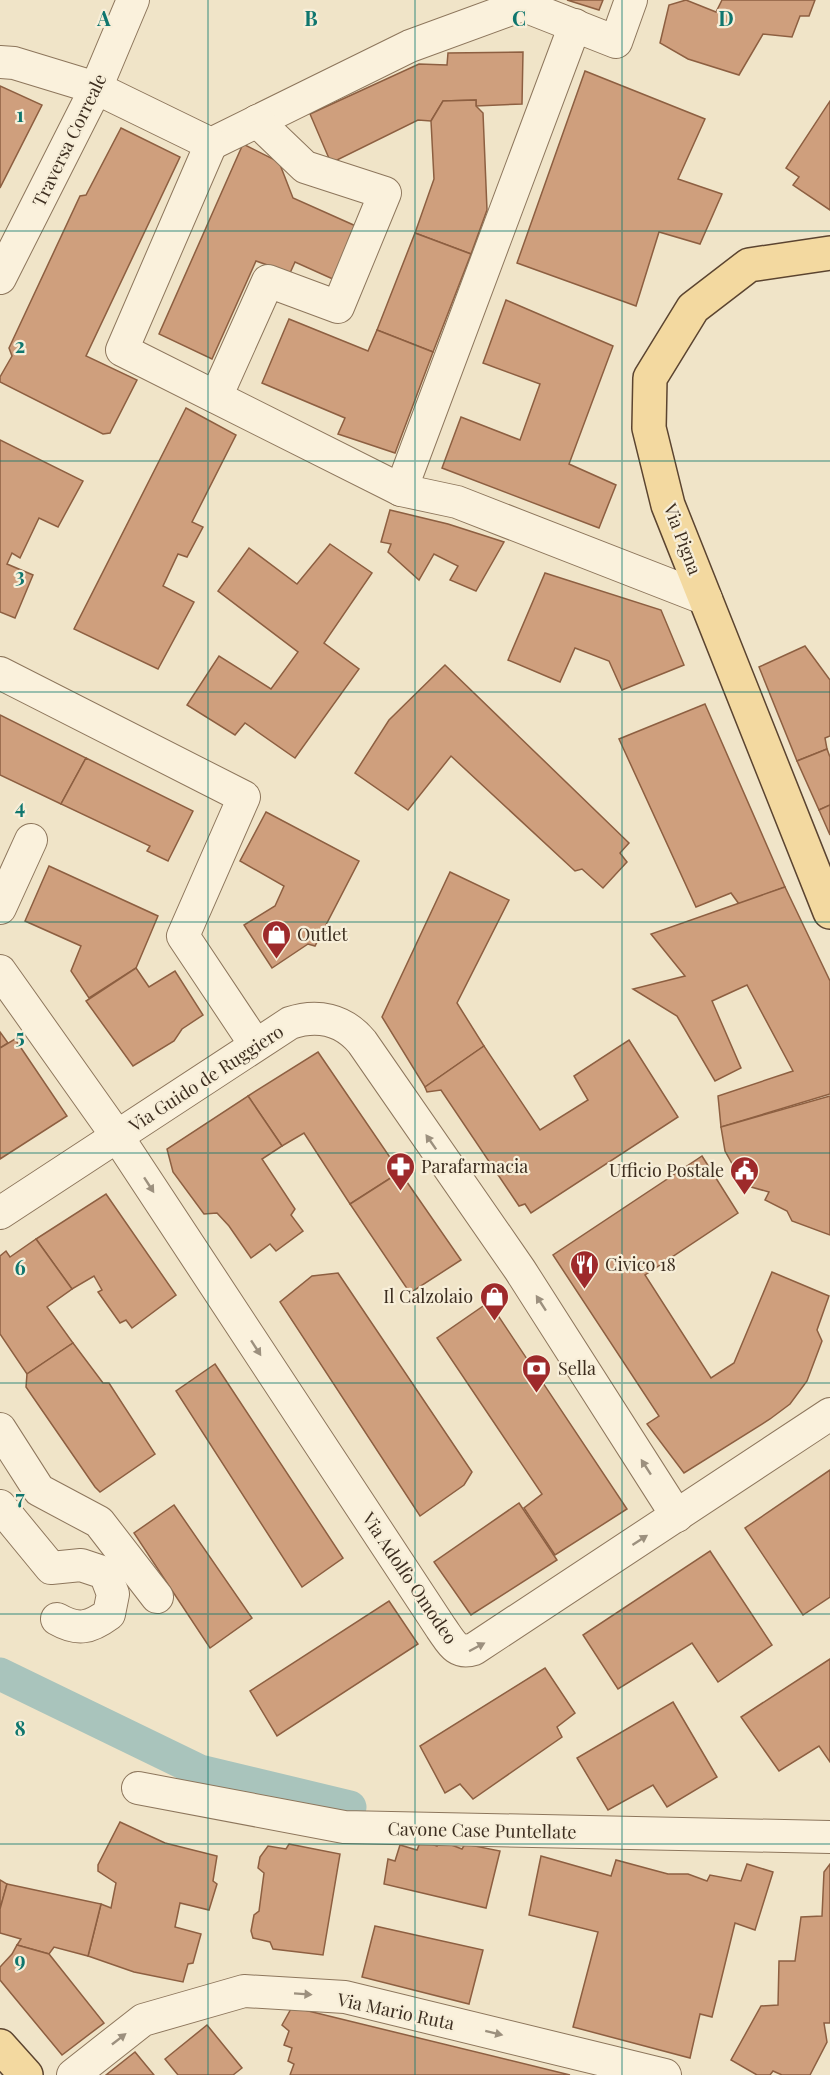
<svg xmlns="http://www.w3.org/2000/svg" width="830" height="2075" font-family="'Playfair Display',serif">
<style>
.lines{fill:none;stroke-linecap:round;stroke-linejoin:round}
.canal{stroke:#a9c4bc;stroke-width:33}
.building{fill:#cf9f7d;stroke:#8d5f41;stroke-width:1.5}
.minor-casing{stroke:#8d765c;stroke-width:34}
.major-casing{stroke:#5b4430;stroke-width:36}
.minor{stroke:#faf1dc;stroke-width:32}
.major{stroke:#f3d9a0;stroke-width:33}
.oneway{fill:#9c907e}
.grid{fill:none;stroke:#0f766e;stroke-width:1.5;stroke-opacity:0.55}
.labels{text-anchor:middle;dominant-baseline:central;stroke-width:4.5;stroke-linejoin:round;paint-order:stroke}
.street-label{font-size:18px;fill:#3d2e20;stroke:#f7eed8}
.poi-label{font-size:18px;fill:#3d2e20;stroke:#f7eed8;text-anchor:start}
.grid-label{font-size:20px;text-anchor:middle;font-weight:bold;fill:#0f766e;stroke:#f7eed8;stroke-width:4.5;stroke-linejoin:round;paint-order:stroke}
</style>
<rect width="100%" height="100%" fill="#f0e4c8"/>
<g class="lines">
<path class="canal" d="M0,1674L200,1771L350,1807"/>
</g>
<g class="building">
<path d="M567,0H603L599,10Z"/>
<path d="M686,0L716,12L722,0H815L809,16H800L792,37L763,34L739,75L688,59L660,43L669,5Z"/>
<path d="M523,52L522,104L476,106V100L443,101L431,121L418,120L331,163L310,114L419,64L447,65L448,53Z"/>
<path d="M585,71L705,119L678,179L722,194L700,244L659,232L636,306L517,263Z"/>
<path d="M0,86L42,105L0,188Z"/>
<path d="M476,100V106L483,113L487,210L471,254L415,233L434,179L431,121L443,101Z"/>
<path d="M830,101V210L793,185L799,177L786,168Z"/>
<path d="M121,128L180,157L86,356L137,380L110,433L103,434L0,382V377L12,356L9,348L80,196L86,195Z"/>
<path d="M243,144L279,162L293,198L358,227L335,280L295,262L290,273L256,261L212,359L159,334Z"/>
<path d="M415,233L471,254L433,352L377,330Z"/>
<path d="M506,300L613,346L569,464L616,485L599,528L442,468L461,417L520,440L540,384L483,363Z"/>
<path d="M289,319L368,351L377,330L433,352L395,453L338,434L345,418L262,383Z"/>
<path d="M186,408L236,435L192,522L203,527L187,557L178,554L163,586L194,602L158,669L74,629Z"/>
<path d="M0,440L83,481L58,527L39,518L20,558L12,553L7,564L33,575L15,618L0,612Z"/>
<path d="M390,510L448,524L504,542L476,591L450,580L458,566L434,554L419,580L388,552L391,544L381,542Z"/>
<path d="M330,544L372,573L324,643L359,669L295,758L245,723L235,735L187,705L219,656L271,689L298,652L218,591L249,548L297,584Z"/>
<path d="M545,573L661,610L684,665L622,690L609,661L575,648L560,682L508,660Z"/>
<path d="M805,646L830,680V736L825,738L827,749L797,761L759,667Z"/>
<path d="M445,665L629,843L620,853L627,862L603,888L582,869L575,871L451,756L408,810L355,773L389,720Z"/>
<path d="M705,704L785,887L739,904L731,893L696,907L619,739Z"/>
<path d="M0,715L86,758L61,804L0,775Z"/>
<path d="M827,749L830,757V805L819,810L797,761Z"/>
<path d="M86,758L193,811L168,861L147,851L150,846L61,804Z"/>
<path d="M830,805V835L819,810Z"/>
<path d="M266,812L359,861L315,946L308,944L272,968L244,925L275,906L284,886L240,861Z"/>
<path d="M49,866L158,916L136,968L89,998L71,971L81,946L25,921Z"/>
<path d="M450,872L509,900L457,1003L484,1046L425,1087L382,1017Z"/>
<path d="M785,887L830,981V1094L721,1127L718,1096L793,1071L747,985L712,1001L741,1068L715,1081L677,1016L633,989L685,976L651,934Z"/>
<path d="M136,968L149,987L175,971L203,1015L182,1029L174,1041L133,1066L86,1001Z"/>
<path d="M0,1032L8,1043L0,1048Z"/>
<path d="M15,1039L67,1116L0,1159V1048Z"/>
<path d="M629,1040L678,1117L531,1213L525,1204L519,1206L441,1090L427,1092L425,1087L484,1046L540,1130L588,1100L574,1076Z"/>
<path d="M318,1052L400,1172L350,1204L304,1133L282,1146L248,1096Z"/>
<path d="M248,1096L282,1146L262,1159L295,1209L291,1215L303,1231L276,1251L270,1244L251,1258L229,1226L217,1213L204,1214L173,1172L167,1149Z"/>
<path d="M830,1096V1235L792,1221L787,1211L765,1200L769,1192L744,1185L725,1151L721,1127Z"/>
<path d="M702,1156L738,1213L645,1275L711,1378L734,1363L772,1272L829,1296L817,1330L822,1341L807,1381L790,1404L770,1419L684,1473L647,1424L659,1416L553,1255Z"/>
<path d="M400,1172L461,1260L410,1293L350,1204Z"/>
<path d="M106,1194L176,1295L132,1328L126,1320L120,1323L98,1292L102,1290L94,1276L72,1289L36,1239Z"/>
<path d="M36,1239L72,1289L47,1307L73,1343L27,1374L0,1334V1256L6,1251L10,1257Z"/>
<path d="M338,1273L472,1472L464,1485L420,1516L280,1302L312,1276Z"/>
<path d="M489,1302L627,1509L555,1555L524,1508L542,1494L437,1338Z"/>
<path d="M73,1343L103,1383H109L155,1454L100,1492L95,1487L26,1387L27,1374Z"/>
<path d="M215,1364L343,1558L302,1587L176,1391Z"/>
<path d="M830,1470V1597L803,1615L745,1528Z"/>
<path d="M519,1503L557,1560L471,1615L434,1562Z"/>
<path d="M174,1505L252,1618L210,1648L134,1533Z"/>
<path d="M710,1551L772,1645L718,1682L692,1643L618,1689L583,1635Z"/>
<path d="M389,1601L418,1644L277,1736L250,1691Z"/>
<path d="M830,1659V1762L819,1746L779,1771L741,1717Z"/>
<path d="M545,1668L575,1713L557,1727L562,1737L473,1799L460,1784L445,1793L420,1746Z"/>
<path d="M673,1702L717,1777L667,1807L653,1785L608,1810L577,1758Z"/>
<path d="M120,1822L165,1843L217,1856L213,1881L217,1884L209,1910L180,1903L175,1927L201,1934L193,1963L188,1964L183,1982L134,1972L88,1956L101,1904L111,1908L116,1883L98,1871V1865Z"/>
<path d="M421,1840L437,1846L441,1841L462,1849L465,1844L500,1851L486,1908L384,1884L388,1859L395,1861L400,1845L417,1850Z"/>
<path d="M289,1844L340,1854L323,1955L273,1949L270,1942L253,1938L251,1931L254,1915L259,1911L264,1873L258,1868L260,1857L268,1846L286,1849Z"/>
<path d="M541,1856L611,1876L616,1860L668,1874H688L707,1881L710,1875L741,1881L747,1864L773,1872L755,1930L735,1923L712,2017L700,2014L690,2058L573,2027L598,1932L529,1915Z"/>
<path d="M830,1864V2023H824L827,2042L810,2075H782L773,2071L770,2075H757L731,2060L761,2006L778,2005L779,1961H795L801,1917L822,1916L824,1872Z"/>
<path d="M0,1880L7,1884L0,1909Z"/>
<path d="M7,1884L101,1904L88,1956L54,1947L49,1954L17,1945L21,1939L0,1933V1909Z"/>
<path d="M375,1926L483,1950L469,2004L362,1977Z"/>
<path d="M17,1945L49,1954L104,2023L62,2055L0,1980V1967L12,1954Z"/>
<path d="M292,2007L570,2075H290L294,2064L288,2061L292,2048L284,2045L289,2031L282,2025Z"/>
<path d="M207,2025L242,2068L233,2075H178L165,2059Z"/>
<path d="M135,2052L154,2075H106Z"/>
</g>
<g class="lines">
<defs>
<g id="minor">
<path d="M0,62L14,63L96,88L211,144L410,46L522,5L616,42L631,0"/>
<path d="M211,144L122,350L401,490L457,502L706,599"/>
<path d="M0,278L96,88L133,0"/>
<path d="M216,397L268,281L338,307L385,193L305,167L257,121"/>
<path d="M401,490L575,25"/>
<path d="M0,673L244,797L183,936L255,1044"/>
<path d="M0,908L31,840"/>
<path d="M0,971L117,1136L441,1628C451,1642 456,1655 474,1649L830,1414"/>
<path d="M0,1213L290,1023C317,1014 343,1019 362,1042L520,1270L677,1516"/>
<path d="M0,1429L39,1490L99,1522L157,1597"/>
<path d="M0,1506L51,1568L81,1565L105,1573L113,1594L109,1614C90,1628 78,1631 57,1619"/>
<path d="M138,1788L344,1827L830,1837"/>
<path d="M73,2075L143,2020L244,1991L345,1997L665,2075"/>
</g>
<g id="major">
<path d="M830,253L749,265L693,308L650,378L649,428L668,505L830,912"/>
<path d="M0,2046L26,2075"/>
</g>
</defs>
<use href="#minor" class="minor-casing"/>
<use href="#major" class="major-casing"/>
<use href="#minor" class="minor"/>
<use href="#major" class="major"/>
</g>
<defs><path id="oneway-solid" d="M-6-.8H1V-3.2L6.5 0L1 3.2V.8H-6Z" transform="scale(1.5)"/></defs>
<g class="oneway">
<use href="#oneway-solid" transform="translate(431 1142) rotate(-125)"/>
<use href="#oneway-solid" transform="translate(149 1185) rotate(57)"/>
<use href="#oneway-solid" transform="translate(541 1303) rotate(-123)"/>
<use href="#oneway-solid" transform="translate(256 1348) rotate(57)"/>
<use href="#oneway-solid" transform="translate(646 1467) rotate(-123)"/>
<use href="#oneway-solid" transform="translate(640 1540) rotate(-33)"/>
<use href="#oneway-solid" transform="translate(477 1647) rotate(-28)"/>
<use href="#oneway-solid" transform="translate(303 1994) rotate(4)"/>
<use href="#oneway-solid" transform="translate(494 2033) rotate(14)"/>
<use href="#oneway-solid" transform="translate(119 2039) rotate(-38)"/>
</g>
<path class="grid" d="M208,0V2075M415,0V2075M622,0V2075M0,231H830M0,461H830M0,692H830M0,922H830M0,1153H830M0,1383H830M0,1614H830M0,1844H830"/>
<defs>
<symbol id="shop-pin" viewBox="-11 -11 22 30"><path d="M0 17L-7.5 6A9.5 9.5 0 1 1 7.5 6Z" fill="#9e2a2b" stroke="#f7eed8"/><path d="M-5-2.5h2.3a2.7 3.5 0 0 1 5.4 0H5L5.5 6h-11ZM-1.5-2.5h3a1.5 2.3 0 0 0-3 0Z" fill="#fff"/></symbol>
<symbol id="pharmacy-pin" viewBox="-11 -11 22 30"><path d="M0 17L-7.5 6A9.5 9.5 0 1 1 7.5 6Z" fill="#9e2a2b" stroke="#f7eed8"/><path d="M-2-6h4v4h4v4h-4v4h-4v-4h-4v-4h4Z" fill="#fff"/></symbol>
<symbol id="civic-pin" viewBox="-11 -11 22 30"><path d="M0 17L-7.5 6A9.5 9.5 0 1 1 7.5 6Z" fill="#9e2a2b" stroke="#f7eed8"/><path d="M-.6-6.5H3V-4.5H.6V-3L4-1V1h2V6H-6V1h2V-1L-.6-3ZM-1.2 2.5V6h2.4V2.5Z" fill="#fff"/></symbol>
<symbol id="restaurant-pin" viewBox="-11 -11 22 30"><path d="M0 17L-7.5 6A9.5 9.5 0 1 1 7.5 6Z" fill="#9e2a2b" stroke="#f7eed8"/><path d="M-5-6h1v4h1v-4h1v4h1v-4h1v5L-1.5 .5V6h-2V.5L-5-1ZM5-6V6H3V1.5H1.5Q1.5-4 5-6Z" fill="#fff"/></symbol>
<symbol id="bank-pin" viewBox="-11 -11 22 30"><path d="M0 17L-7.5 6A9.5 9.5 0 1 1 7.5 6Z" fill="#9e2a2b" stroke="#f7eed8"/><path d="M-6-4H6V4H-6ZM0-2.3a2.3 2.3 0 1 0 0 4.6a2.3 2.3 0 1 0 0-4.6Z" fill="#fff"/></symbol>
</defs>
<g fill-rule="evenodd">
<use href="#shop-pin" x="260" y="918" width="33" height="45"/>
<use href="#pharmacy-pin" x="384" y="1150" width="33" height="45"/>
<use href="#civic-pin" x="728" y="1154" width="33" height="45"/>
<use href="#restaurant-pin" x="568" y="1248" width="33" height="45"/>
<use href="#shop-pin" x="478" y="1280" width="33" height="45"/>
<use href="#bank-pin" x="520" y="1352" width="33" height="45"/>
</g>
<g class="labels">
<g class="street-label">
<text transform="translate(69 140) rotate(-64)">Traversa Correale</text>
<text transform="translate(683 539) rotate(69)">Via Pigna</text>
<text transform="translate(206 1078) rotate(-33)">Via Guido de Ruggiero</text>
<text transform="translate(410 1578) rotate(56)">Via Adolfo Omodeo</text>
<text transform="translate(482 1830) rotate(1)">Cavone Case Puntellate</text>
<text transform="translate(396 2011) rotate(12)">Via Mario Ruta</text>
</g>
<g class="poi-label">
<text x="297" y="934">Outlet</text>
<text x="421" y="1166">Parafarmacia</text>
<text x="724" y="1170" text-anchor="end">Ufficio Postale</text>
<text x="605" y="1264">Civico 18</text>
<text x="473" y="1296" text-anchor="end">Il Calzolaio</text>
<text x="558" y="1368">Sella</text>
</g>
</g>
<g class="grid-label">
<text x="104" y="26">A</text>
<text x="311" y="26">B</text>
<text x="519" y="26">C</text>
<text x="726" y="26">D</text>
<text x="20" y="122">1</text>
<text x="20" y="353">2</text>
<text x="20" y="583">3</text>
<text x="20" y="814">4</text>
<text x="20" y="1044">5</text>
<text x="20" y="1275">6</text>
<text x="20" y="1505">7</text>
<text x="20" y="1736">8</text>
<text x="20" y="1967">9</text>
</g>
</svg>
